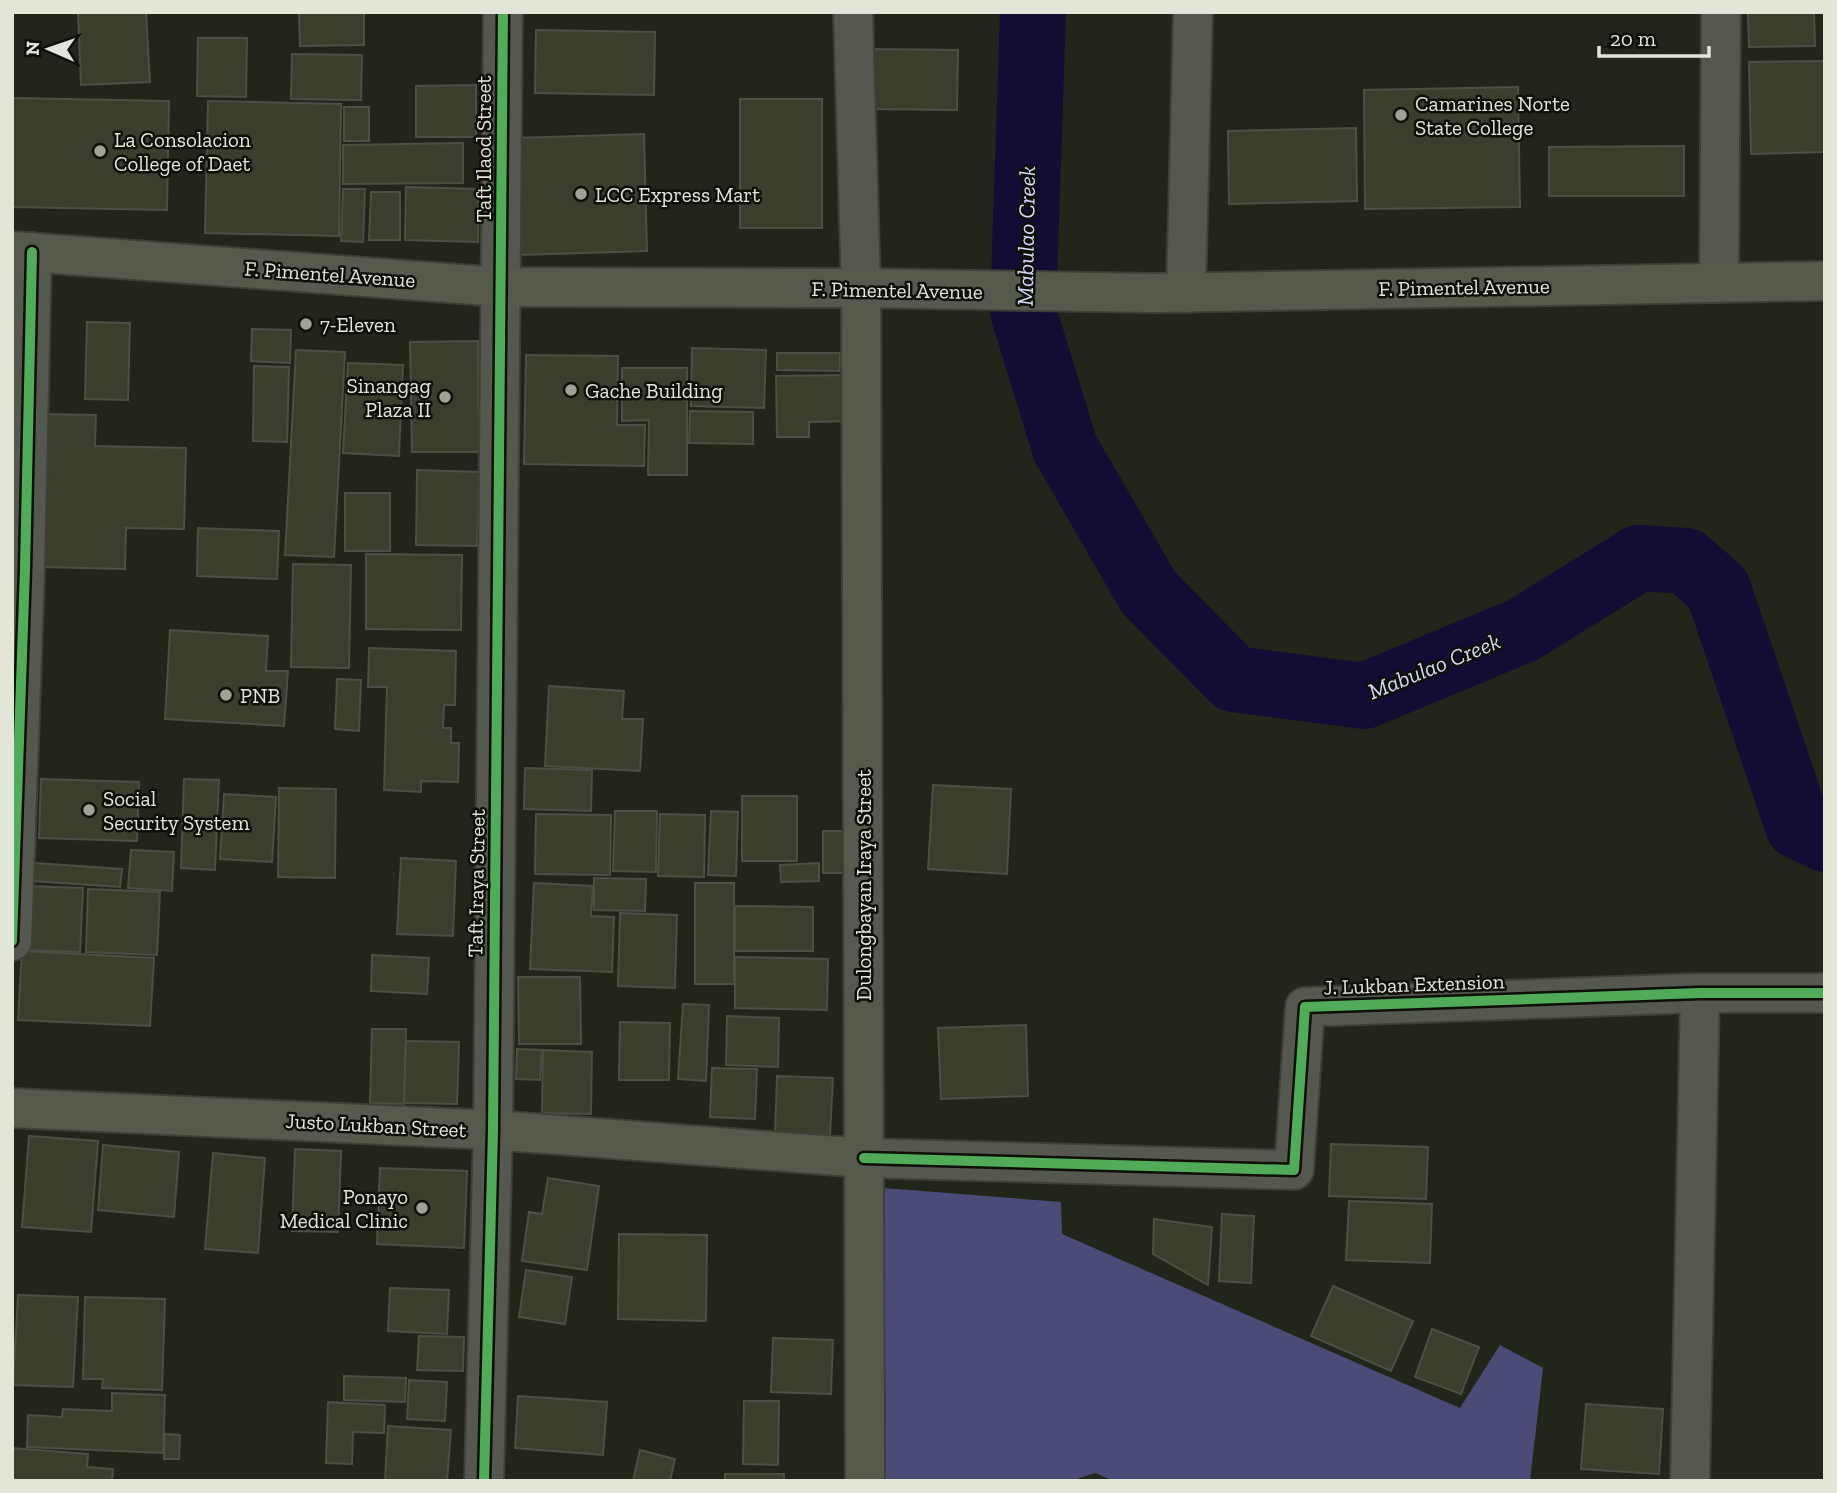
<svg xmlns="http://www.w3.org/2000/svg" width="1837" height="1493" font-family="'Zilla Slab',serif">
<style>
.forest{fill:#4a4c77}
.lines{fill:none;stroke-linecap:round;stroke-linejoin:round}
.river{stroke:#130c35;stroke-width:66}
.building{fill:#3a3e2d;stroke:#4c4f45;stroke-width:2}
.minor-casing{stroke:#3e4038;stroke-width:42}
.major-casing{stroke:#3e4038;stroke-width:42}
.minor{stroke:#54584f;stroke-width:38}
.major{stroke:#565a4c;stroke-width:38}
.cycleway-casing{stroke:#0e1008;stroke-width:15}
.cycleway{stroke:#51ab58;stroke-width:10}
.poi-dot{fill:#9fa296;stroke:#0e1008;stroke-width:2.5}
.labels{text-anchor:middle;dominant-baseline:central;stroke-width:5;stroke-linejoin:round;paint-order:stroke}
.poi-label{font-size:21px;fill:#e2e6d9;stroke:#0e1008;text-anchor:start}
.street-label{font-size:21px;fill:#e2e6d9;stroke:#0e1008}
.water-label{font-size:23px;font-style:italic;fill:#d5d8fa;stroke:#0e1008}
</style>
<rect width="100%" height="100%" fill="#22251a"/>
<path class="forest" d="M884,1188L1061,1202L1062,1234L1460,1408L1500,1345L1543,1368L1530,1481H1114L1095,1473L1071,1481H886Z"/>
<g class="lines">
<path class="river" d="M1033,12L1023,311L1065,448L1149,593L1234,679L1364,696L1523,630L1639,558L1686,561L1718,589L1798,826L1825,839"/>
</g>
<g class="building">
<path d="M78,12H146L150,82L81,85Z"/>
<path d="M299,12H364V45L300,46Z"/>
<path d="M1748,12H1814L1815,46L1749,47Z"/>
<path d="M536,30L655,32L654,95L535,93Z"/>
<path d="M198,38H247L246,97L197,96Z"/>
<path d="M870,49L958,50L957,110L869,109Z"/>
<path d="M292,54L362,55L361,100L291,99Z"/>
<path d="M1825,61V152L1751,154L1749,62Z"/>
<path d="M476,85V137H416V86Z"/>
<path d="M1518,87L1520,207L1365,209L1364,90Z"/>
<path d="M12,98L169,101L167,210L12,207Z"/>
<rect x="740" y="99" width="82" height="129"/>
<path d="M208,101L341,104L339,236L205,233Z"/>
<rect x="344" y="107" width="25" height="34"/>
<path d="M1356,128L1357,201L1229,204L1228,131Z"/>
<path d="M644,134L647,251L518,255L515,138Z"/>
<path d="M463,143V183L343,184V145Z"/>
<path d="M1684,146V196H1549V147Z"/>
<path d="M406,187L479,189L478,242L405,240Z"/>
<path d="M343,189H365L363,242L341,241Z"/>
<path d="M371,192H400V240H369Z"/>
<path d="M87,322L130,323L128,400L85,399Z"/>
<path d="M252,329L291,330L290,363L251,361Z"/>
<path d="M478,341L479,452H412L410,342Z"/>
<path d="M692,348L766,350L764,408L691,406Z"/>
<path d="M296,350L345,352L334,557L285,555Z"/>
<path d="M777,353H840V371L777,370Z"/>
<path d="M526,355L618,356L617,425H645L644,466L524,464Z"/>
<path d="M348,363L403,365L399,456L343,453Z"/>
<path d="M254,366L289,367L287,442L253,441Z"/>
<path d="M622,368H687V475H648L649,420L622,421Z"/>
<path d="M853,375V421L809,422V437H777L776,376Z"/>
<path d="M690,411L753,412V444L689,443Z"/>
<path d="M42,414L96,415L95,446L186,448L184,529L126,528L125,569L39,567Z"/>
<path d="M417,470L479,472L477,546L416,545Z"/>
<rect x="345" y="493" width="45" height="58"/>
<path d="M198,528L279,531L277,579L197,576Z"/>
<path d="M366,554L462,555L461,630L366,629Z"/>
<path d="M293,564L351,565L349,668L291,667Z"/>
<path d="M170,630L268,636L266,671H288L284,726L165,719Z"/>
<path d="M369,648L456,651L455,705H444L443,728H451V743H459L458,782L421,781V792L384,790L387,687H368Z"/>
<path d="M337,679L361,680L359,731L335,729Z"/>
<path d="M549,686L624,691L622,719H643L640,771L545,766Z"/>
<path d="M525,768L592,770L591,811L524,809Z"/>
<path d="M41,779L139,782L137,841L39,838Z"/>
<path d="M184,779L219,780L215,870L181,868Z"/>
<path d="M933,785L1011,789L1007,874L928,869Z"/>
<path d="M279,788L336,789L335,878L278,877Z"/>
<path d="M224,794L276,797L272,862L220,859Z"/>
<rect x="742" y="796" width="55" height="65"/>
<path d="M615,811H657L656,872L613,871Z"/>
<path d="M711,811L738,812L736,876L708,875Z"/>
<path d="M536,814L611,815L610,875L535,874Z"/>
<path d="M660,814L705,815L704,877L658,876Z"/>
<path d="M823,831H844L845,873H823Z"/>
<path d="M131,850L174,852L172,891L128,888Z"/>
<path d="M401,858L456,861L453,936L397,934Z"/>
<path d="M34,863L122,869L120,887L33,881Z"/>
<path d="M819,863V881L781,882L780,865Z"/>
<path d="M594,878L646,879L645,911L594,910Z"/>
<path d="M534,883L593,886L591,916L614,917L612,972L530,969Z"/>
<rect x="695" y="883" width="39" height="101"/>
<path d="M24,886L83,888L80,952L22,950Z"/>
<path d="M88,889L160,892L157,955L86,952Z"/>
<path d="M735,906L813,907V951H735Z"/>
<path d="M620,913L677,915L675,988L618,986Z"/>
<path d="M22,951L154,958L150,1026L18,1020Z"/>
<path d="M372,955L429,958L427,994L371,991Z"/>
<path d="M735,957L828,959L827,1010L735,1008Z"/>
<path d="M518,977H580L581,1044H519Z"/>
<path d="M683,1004L709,1005L706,1081L678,1079Z"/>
<path d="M727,1016L779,1018L778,1067L726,1065Z"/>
<path d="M620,1022L670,1023L669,1080H619Z"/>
<path d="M1026,1025L1028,1096L941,1099L938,1028Z"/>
<path d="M372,1029H406L404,1104L370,1103Z"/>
<path d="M406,1041L459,1042L457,1104L404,1103Z"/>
<path d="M517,1049L542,1050L540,1080L516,1079Z"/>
<path d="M543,1050L592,1052L591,1114L542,1113Z"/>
<path d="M712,1068L757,1069L755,1119L710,1117Z"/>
<path d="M777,1076L833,1078L830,1135L775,1133Z"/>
<path d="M29,1136L98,1141L91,1232L22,1227Z"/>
<path d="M1331,1144L1428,1147L1426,1199L1329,1196Z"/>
<path d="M103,1145L179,1152L174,1217L98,1210Z"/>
<path d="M295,1149L341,1151L338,1232L292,1231Z"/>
<path d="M213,1153L265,1158L258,1253L205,1249Z"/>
<path d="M380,1168L467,1171L464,1248L377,1244Z"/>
<path d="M548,1178L599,1186L587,1270L522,1261L529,1212L542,1214Z"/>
<path d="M1349,1201L1432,1204L1430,1263L1346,1260Z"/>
<path d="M1222,1214L1254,1216L1251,1283L1219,1281Z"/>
<path d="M1154,1219L1212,1227L1208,1285L1153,1254Z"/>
<path d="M619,1234L707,1235L706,1321L618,1319Z"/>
<path d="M526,1270L572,1277L565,1324L519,1317Z"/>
<path d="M1333,1286L1413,1321L1391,1371L1311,1336Z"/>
<path d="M390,1288L449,1290L447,1334L388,1331Z"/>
<path d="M18,1295L78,1297L73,1387L13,1385Z"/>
<path d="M85,1297L165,1299L162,1390L102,1388L103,1379H83Z"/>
<path d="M1432,1329L1479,1347L1461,1394L1415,1377Z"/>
<path d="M419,1336L464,1337L463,1371L417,1370Z"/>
<path d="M773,1338L833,1340L831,1394L771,1392Z"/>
<path d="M344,1376L406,1378L405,1402L344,1400Z"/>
<path d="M409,1380L447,1382L445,1421L407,1419Z"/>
<path d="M112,1393L165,1395L163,1453L27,1447L28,1415L62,1417L63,1409L112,1411Z"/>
<path d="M518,1396L607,1402L603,1455L515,1448Z"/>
<path d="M744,1401H779L778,1465L743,1464Z"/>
<path d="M328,1402L385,1405L384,1433L353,1432L352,1464L326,1463Z"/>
<path d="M1586,1404L1663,1409L1659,1474L1581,1469Z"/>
<path d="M388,1426L451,1430L447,1481H385Z"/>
<path d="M165,1434L180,1435L179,1459H164Z"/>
<path d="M12,1448L88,1454L87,1467L113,1469L112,1481H24L12,1479Z"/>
<path d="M640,1450L675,1459L670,1481H633Z"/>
<rect x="725" y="1474" width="59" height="7"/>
</g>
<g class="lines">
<defs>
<g id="minor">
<path d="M853,12L861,288"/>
<path d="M1719,282L1721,12"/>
<path d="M1186,293L1193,12"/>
<path d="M12,941L25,569L32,252"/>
<path d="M864,1158L1294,1170L1305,1007L1700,993H1825"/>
<path d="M484,1481L493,1130L503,12"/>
<path d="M1690,1481L1700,993"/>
</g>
<g id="major">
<path d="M12,251L501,287L861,288L1154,293L1825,281"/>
<path d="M861,288L865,1481"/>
<path d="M12,1108L493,1130L864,1158"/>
</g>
</defs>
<use href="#minor" class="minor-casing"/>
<use href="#major" class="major-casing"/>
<use href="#minor" class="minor"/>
<use href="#major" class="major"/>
<defs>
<g id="cycleway">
<path d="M12,941L25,569L32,252"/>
<path d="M864,1158L1294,1170L1305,1007L1700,993H1825"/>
<path d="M484,1481L493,1130L503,12"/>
</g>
</defs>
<use href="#cycleway" class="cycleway-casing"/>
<use href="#cycleway" class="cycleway"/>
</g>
<g class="poi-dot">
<circle cx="1401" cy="115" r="7"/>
<circle cx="100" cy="151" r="7"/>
<circle cx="581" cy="194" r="7"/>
<circle cx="306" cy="324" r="7"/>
<circle cx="571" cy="390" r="7"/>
<circle cx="445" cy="397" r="7"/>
<circle cx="226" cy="695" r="7"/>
<circle cx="89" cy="810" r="7"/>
<circle cx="422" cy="1208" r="7"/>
</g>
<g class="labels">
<g class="poi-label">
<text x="1415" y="103">Camarines Norte<tspan x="1415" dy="24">State College</tspan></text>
<text x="114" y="139">La Consolacion<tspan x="114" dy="24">College of Daet</tspan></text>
<text x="595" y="194">LCC Express Mart</text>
<text x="320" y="324">7-Eleven</text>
<text x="431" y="385" text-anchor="end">Sinangag<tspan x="431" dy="24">Plaza II</tspan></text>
<text x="585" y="390">Gache Building</text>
<text x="240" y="695">PNB</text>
<text x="103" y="798">Social<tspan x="103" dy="24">Security System</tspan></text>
<text x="408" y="1196" text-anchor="end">Ponayo<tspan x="408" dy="24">Medical Clinic</tspan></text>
</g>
<g class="street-label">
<text transform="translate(483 149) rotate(-90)">Taft Ilaod Street</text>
<text transform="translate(330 274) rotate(4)">F. Pimentel Avenue</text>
<text transform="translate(1464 287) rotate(-1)">F. Pimentel Avenue</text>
<text transform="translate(897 290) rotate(1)">F. Pimentel Avenue</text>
<text transform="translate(476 883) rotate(-89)">Taft Iraya Street</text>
<text transform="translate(863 885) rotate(-90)">Dulongbayan Iraya Street</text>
<text transform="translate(1414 984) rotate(-2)">J. Lukban Extension</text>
<text transform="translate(376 1125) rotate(3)">Justo Lukban Street</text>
</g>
<g class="water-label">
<text transform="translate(1026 236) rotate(-89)">Mabulao Creek</text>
<text transform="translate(1434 666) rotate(-22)">Mabulao Creek</text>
</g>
</g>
<rect width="1837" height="1493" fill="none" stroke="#e2e6d9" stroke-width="28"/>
<g transform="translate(49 49) rotate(272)" stroke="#0e1008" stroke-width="5" paint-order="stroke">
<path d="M0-5L12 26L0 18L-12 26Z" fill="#e2e6d9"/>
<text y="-10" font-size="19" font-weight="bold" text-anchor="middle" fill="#e2e6d9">N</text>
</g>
<path d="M1599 46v10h110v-10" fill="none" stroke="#e2e6d9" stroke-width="3.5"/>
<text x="1610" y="46" font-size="21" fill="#e2e6d9" stroke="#0e1008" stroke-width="5" paint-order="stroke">20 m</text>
</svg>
